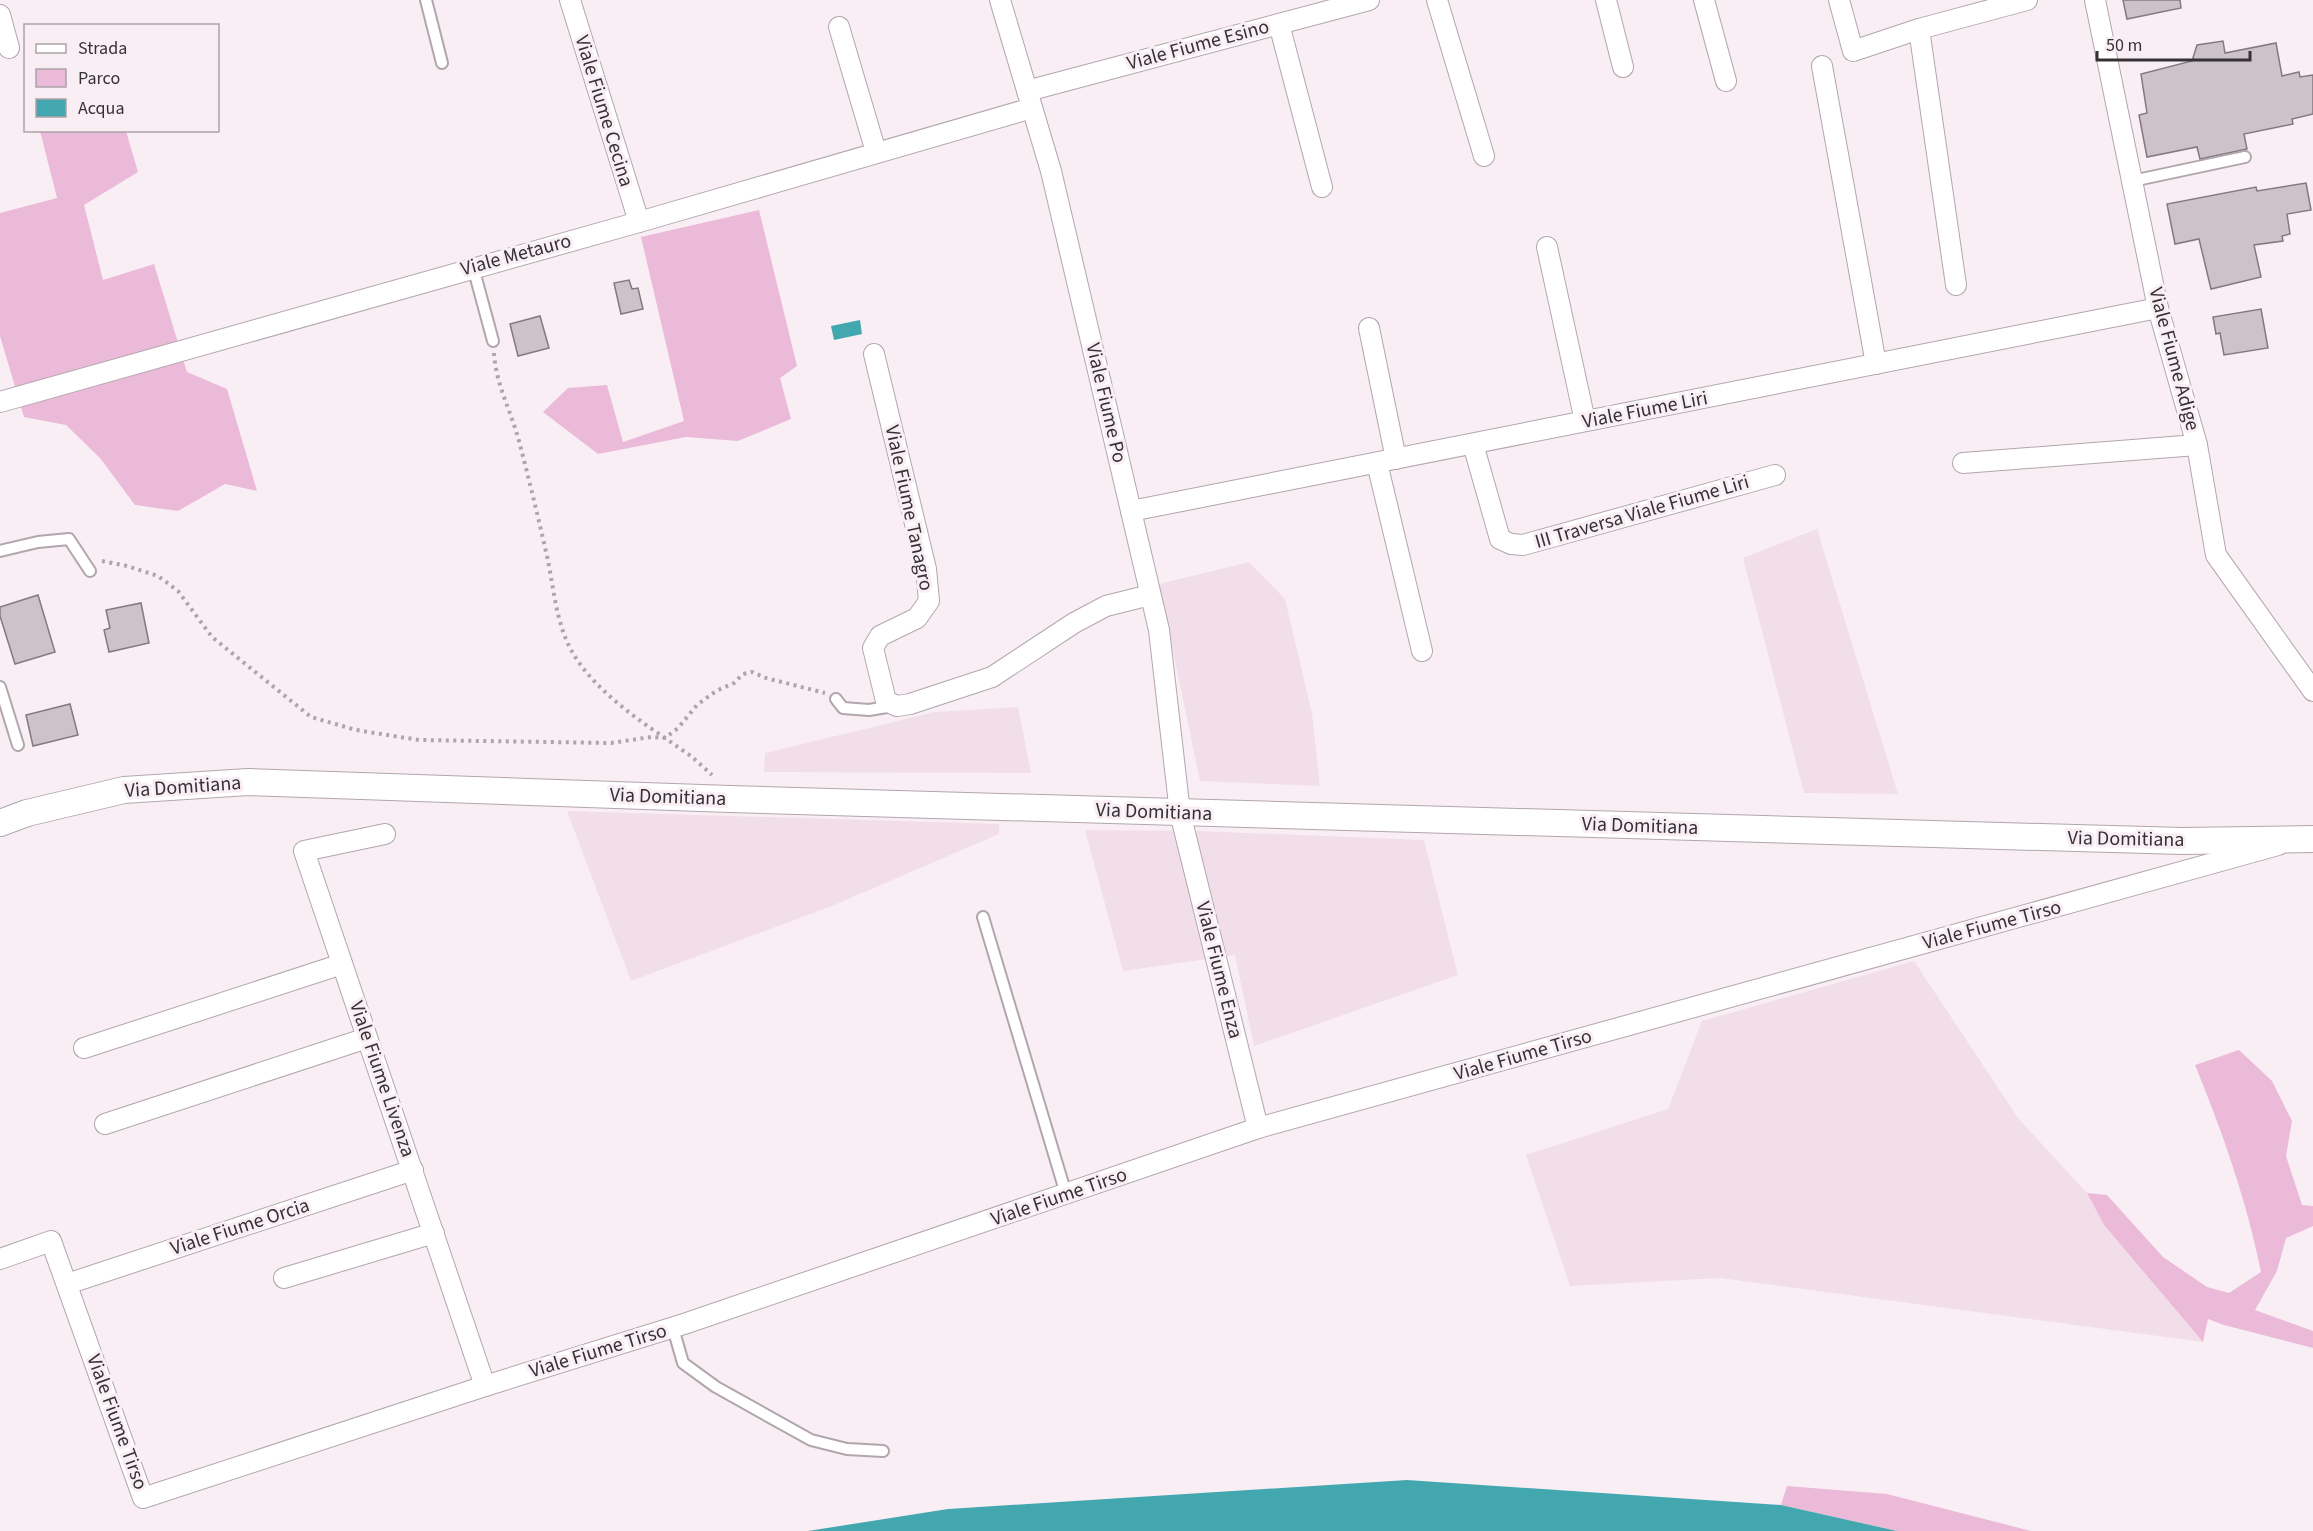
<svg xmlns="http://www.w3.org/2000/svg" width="2313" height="1531" font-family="'Source Sans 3',sans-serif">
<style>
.built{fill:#f2dee9}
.green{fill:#ebbad8}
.water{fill:#43a7af}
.building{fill:#cec2c9;stroke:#847980;stroke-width:1.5}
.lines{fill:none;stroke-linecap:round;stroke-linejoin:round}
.service-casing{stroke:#b2a6ad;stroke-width:14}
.minor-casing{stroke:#b2a6ad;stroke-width:22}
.tertiary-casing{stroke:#b2a6ad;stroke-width:28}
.path{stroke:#aea4aa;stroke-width:4;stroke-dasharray:3 4.5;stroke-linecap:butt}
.service{stroke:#fff;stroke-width:10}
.minor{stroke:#fff;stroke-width:20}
.tertiary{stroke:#fff;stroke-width:26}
.labels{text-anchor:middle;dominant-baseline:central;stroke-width:6;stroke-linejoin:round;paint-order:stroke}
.street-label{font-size:20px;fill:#363134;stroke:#faeef5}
</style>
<rect width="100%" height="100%" fill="#faeef5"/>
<g class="built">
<path d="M1817,529L1898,794L1804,793L1743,558Z"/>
<path d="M1249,562L1285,599L1312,713L1320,786L1200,781L1159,584Z"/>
<path d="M1018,707L1031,773L764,772L765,753L935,712Z"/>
<path d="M567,811L999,824V834L832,906L631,981Z"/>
<path d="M1085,830L1198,831L1424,840L1458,975L1254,1046L1235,955L1123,971Z"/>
<path d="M1914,961L2018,1118L2087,1193L2104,1225L2203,1342L1720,1278L1570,1286L1526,1155L1668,1109L1702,1021Z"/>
</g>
<g class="green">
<path d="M40,131H126L138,172L84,205L103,280L154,264L187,372L227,389L257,491L225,484L178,511L135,505L100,458L66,425L24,417L0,336V213L57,198Z"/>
<path d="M759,210L797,366L780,378L791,419L738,441L686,437L598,454L543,412L568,388L607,385L623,442L684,421L641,237Z"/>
<path d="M2239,1050L2272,1081L2292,1121L2286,1156L2302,1205L2313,1206V1226L2286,1238L2277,1271L2255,1310L2313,1331V1348L2224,1325L2208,1319L2203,1342L2104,1225L2087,1193L2107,1195L2163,1257L2207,1287L2229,1293L2261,1272C2247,1201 2222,1131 2195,1065Z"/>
<path d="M1787,1486L1887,1494L2031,1531H1897L1781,1505Z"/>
</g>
<g class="water">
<path d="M860,320L862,334L834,340L831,326Z"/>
<path d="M1407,1480L1781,1505L1897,1531H808L948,1509Z"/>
</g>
<g class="building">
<path d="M2123,0H2180L2181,8L2127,19Z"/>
<path d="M2223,41L2225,53L2276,43L2282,76L2299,72L2300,77L2313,75V114L2292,119L2293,124L2244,134L2247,149L2200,159L2197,147L2147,157L2139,115L2147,113L2141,74L2192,61L2197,45Z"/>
<path d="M2306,183L2311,210L2287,214L2290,234L2282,236L2283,241L2254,245L2261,277L2211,289L2199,239L2175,244L2167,204L2256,187L2257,191Z"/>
<path d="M629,280L632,289L638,288L643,309L621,314L614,283Z"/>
<path d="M2261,309L2268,348L2224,355L2220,333L2216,334L2213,317Z"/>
<path d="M540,316L549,348L518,356L510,324Z"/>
<path d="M38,595L55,652L15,664L0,616V607Z"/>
<path d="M141,603L149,643L109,652L104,630L110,628L106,610Z"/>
<path d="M70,704L78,735L33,746L26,715Z"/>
</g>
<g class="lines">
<defs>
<g id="service">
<path d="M426,0L442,63"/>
<path d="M2132,181L2245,157"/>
<path d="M473,267L493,341"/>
<path d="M0,551L38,542L69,539L90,571"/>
<path d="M0,687L18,745"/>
<path d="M836,699L843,708L869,710L893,706"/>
<path d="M983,917L1066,1194"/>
<path d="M673,1328L683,1363L716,1387L811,1440L847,1449L883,1451"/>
</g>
<g id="minor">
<path d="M570,0L639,222"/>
<path d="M1000,0L1051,171L1159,630L1180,813L1258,1128"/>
<path d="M1437,0L1484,156"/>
<path d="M1606,0L1623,67"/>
<path d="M1704,0L1726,81"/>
<path d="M1839,0L1853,51L1919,29L2027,0"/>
<path d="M2095,0L2158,308L2197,445L2216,555L2313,691"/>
<path d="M0,15L9,48"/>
<path d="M1279,24L1322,187"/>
<path d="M839,27L876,152"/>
<path d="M1919,29L1956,285"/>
<path d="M1822,66L1876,364"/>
<path d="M1027,91L1369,0"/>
<path d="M1547,247L1585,421"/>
<path d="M1369,328L1396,459"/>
<path d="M874,354L926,569L929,601L917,618L880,636L873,648L886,701L897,706L910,704L992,677L1074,623L1106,606L1150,595"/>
<path d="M0,402L639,222L1032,108"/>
<path d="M1473,444L1500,539L1511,544L1523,545L1775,475"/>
<path d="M1377,463L1422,651"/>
<path d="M1963,463L2197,445"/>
<path d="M1131,511L2158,308"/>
<path d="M385,834L304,851L485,1386"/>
<path d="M84,1048L342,964"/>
<path d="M105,1124L367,1038"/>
<path d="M0,1259L51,1241L143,1498L485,1386L684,1324L1258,1128L2278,845"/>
<path d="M284,1278L434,1233"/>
<path d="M67,1284L413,1170"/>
</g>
<path id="tertiary" d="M0,823L27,813L124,790L248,782L730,799L2001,836L2182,841L2313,839"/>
</defs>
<use href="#service" class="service-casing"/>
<use href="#minor" class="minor-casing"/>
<use href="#tertiary" class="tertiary-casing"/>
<g class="path">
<path d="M494,353C496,385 511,411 519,441C529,479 538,517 547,556C555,593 556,632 580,664C602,694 634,717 665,738L678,728L697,705L716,691L734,683L743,674L752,672L766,678L825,693"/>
<path d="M102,561L127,566L158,576L178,591L212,637L311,717L356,730L419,740L611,743L651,737L665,738L691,756L712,775"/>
</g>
<use href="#service" class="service"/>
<use href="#minor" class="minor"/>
<use href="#tertiary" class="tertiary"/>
</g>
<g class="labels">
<g class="street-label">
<text transform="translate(1198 45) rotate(-15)">Viale Fiume Esino</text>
<text transform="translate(604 111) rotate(73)">Viale Fiume Cecina</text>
<text transform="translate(516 255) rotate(-15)">Viale Metauro</text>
<text transform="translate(2174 359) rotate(75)">Viale Fiume Adige</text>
<text transform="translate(1106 403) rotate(77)">Viale Fiume Po</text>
<text transform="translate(1645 410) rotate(-11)">Viale Fiume Liri</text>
<text transform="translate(909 508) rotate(78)">Viale Fiume Tanagro</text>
<text transform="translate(1642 512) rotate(-16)">III Traversa Viale Fiume Liri</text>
<text transform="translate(183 787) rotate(-4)">Via Domitiana</text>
<text transform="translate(668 797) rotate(2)">Via Domitiana</text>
<text transform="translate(1154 812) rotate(2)">Via Domitiana</text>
<text transform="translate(1640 826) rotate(2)">Via Domitiana</text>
<text transform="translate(2126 839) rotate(1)">Via Domitiana</text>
<text transform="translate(1992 925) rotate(-15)">Viale Fiume Tirso</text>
<text transform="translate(1219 970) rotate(76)">Viale Fiume Enza</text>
<text transform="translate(1523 1055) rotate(-16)">Viale Fiume Tirso</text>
<text transform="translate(382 1079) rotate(71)">Viale Fiume Livenza</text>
<text transform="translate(1059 1197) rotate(-19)">Viale Fiume Tirso</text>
<text transform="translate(240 1227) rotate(-18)">Viale Fiume Orcia</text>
<text transform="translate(598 1351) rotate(-17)">Viale Fiume Tirso</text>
<text transform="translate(117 1422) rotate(70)">Viale Fiume Tirso</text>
</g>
</g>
<rect x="24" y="24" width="195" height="108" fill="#faeef5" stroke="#aca2a8" stroke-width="1.5"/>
<rect x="36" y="44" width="30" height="9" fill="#ffffff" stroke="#aca2a8" stroke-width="1.5"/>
<text x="78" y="54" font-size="18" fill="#363134">Strada</text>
<rect x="36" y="69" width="30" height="18" fill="#ebbad8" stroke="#aca2a8" stroke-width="1.5"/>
<text x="78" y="84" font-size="18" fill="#363134">Parco</text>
<rect x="36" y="99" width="30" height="18" fill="#43a7af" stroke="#aca2a8" stroke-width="1.5"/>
<text x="78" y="114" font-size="18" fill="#363134">Acqua</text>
<path d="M2097 51v9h153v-9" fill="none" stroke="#363134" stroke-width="3"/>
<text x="2106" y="51" font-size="18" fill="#363134" stroke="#faeef5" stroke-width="4.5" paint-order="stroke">50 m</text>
</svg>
